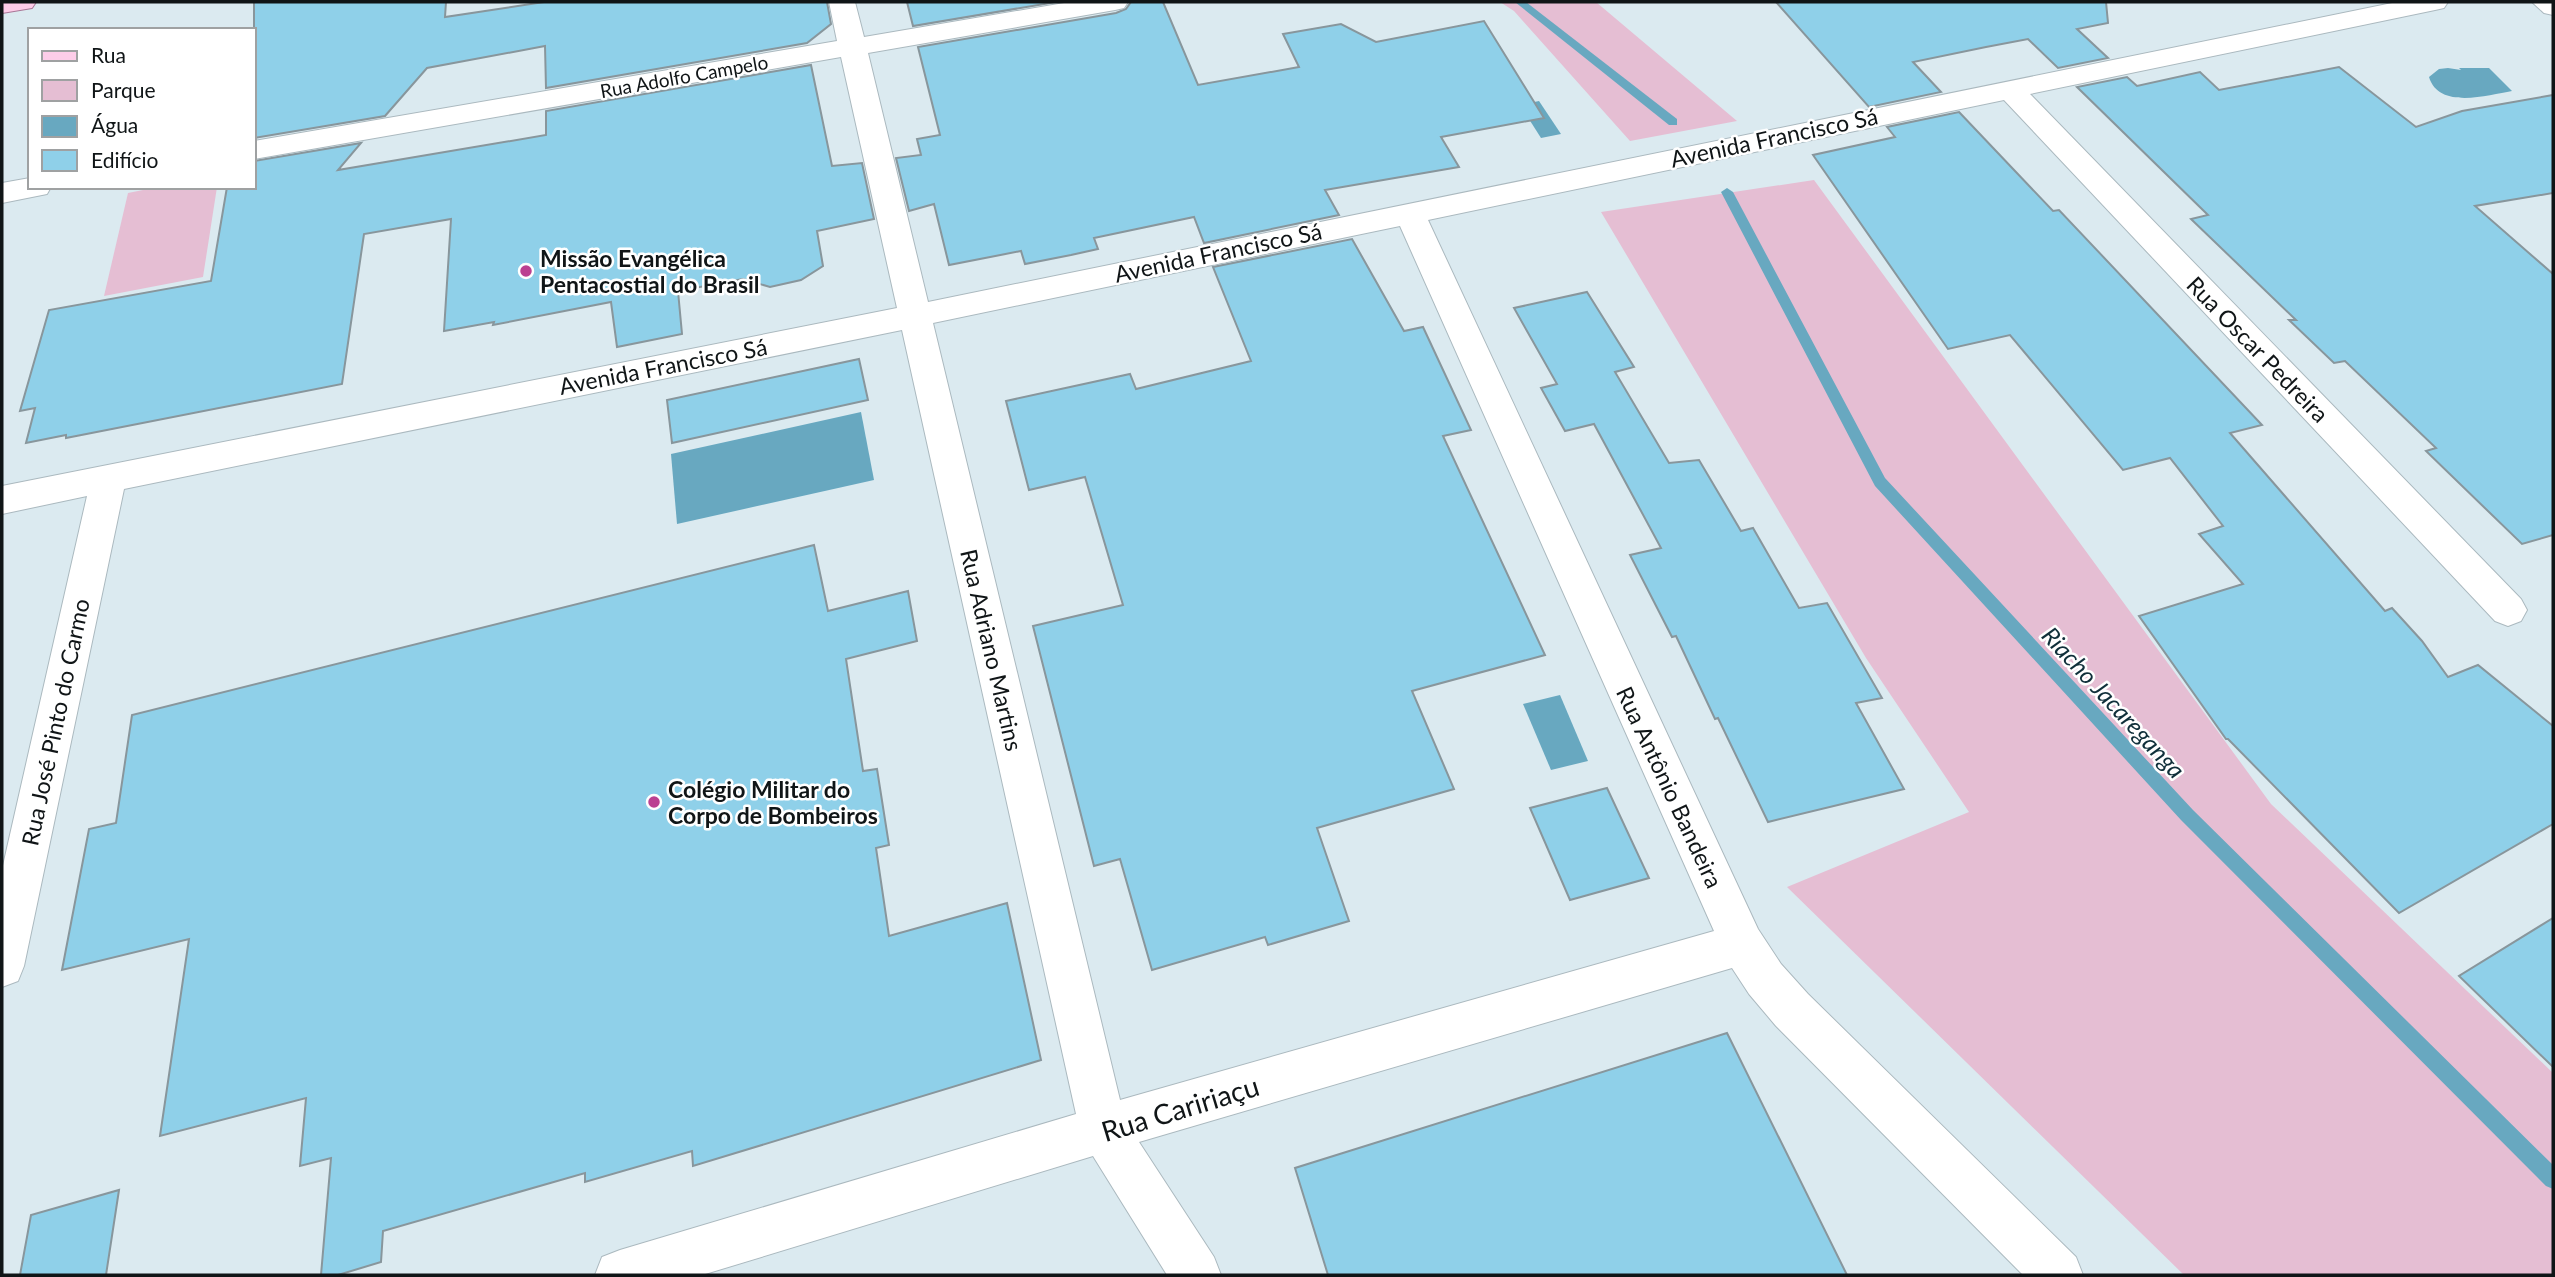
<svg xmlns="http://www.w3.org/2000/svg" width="2555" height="1277" font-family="Lato,sans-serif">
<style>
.green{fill:#e5bed3}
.water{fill:#68a8c0}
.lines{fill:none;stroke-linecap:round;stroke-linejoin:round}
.stream{fill:#68a8c0;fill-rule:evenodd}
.building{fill:#8fd0e9;stroke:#88969c;stroke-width:2}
.minor-casing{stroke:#abb9bf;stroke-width:2}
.major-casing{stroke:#a97796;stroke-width:2}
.minor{fill:#fff;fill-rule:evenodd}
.major{fill:#fdcde9;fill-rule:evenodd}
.poi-dot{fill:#bb4091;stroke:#fff;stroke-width:2.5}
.labels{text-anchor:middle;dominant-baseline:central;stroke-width:5;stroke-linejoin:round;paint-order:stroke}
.far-street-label{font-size:19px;fill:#101517;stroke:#fff}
.street-label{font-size:23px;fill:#101517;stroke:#fff}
.poi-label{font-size:23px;font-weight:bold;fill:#101517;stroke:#fff;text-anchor:start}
.water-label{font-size:24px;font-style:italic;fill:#102f3a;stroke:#fff}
.near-street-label{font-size:28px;fill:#101517;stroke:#fff}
</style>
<rect width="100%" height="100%" fill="#dbeaf0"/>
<g class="green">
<path d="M1500,2H1596L1737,121L1630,141L1514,11Z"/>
<path d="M1814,180L2271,804L2553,1073V1275H2184L1787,887L1969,812L1866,658L1601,212Z"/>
<path d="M158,187H217L203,277L104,296L128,193Z"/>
</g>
<g class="water">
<path d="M2448,68L2461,70L2459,68H2489L2512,91C2488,95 2439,110 2429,77L2439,69Z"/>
<path d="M1539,101L1561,134L1541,138L1520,105Z"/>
<path d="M861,412L874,480L677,524L671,454Z"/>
<path d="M1560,695L1588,761L1551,770L1523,704Z"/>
</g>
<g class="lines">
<g class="stream">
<path d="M1515,2H1526L1677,119V125H1669Z"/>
<path d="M1727,188L1733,192L1885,478L2193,810L2553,1165V1189L2546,1186L2181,820L1875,486L1721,192Z"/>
</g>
</g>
<g class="building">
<path d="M254,2H446L445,17L544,2H827L831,24L807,43L546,88L545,46L427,68L385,116L254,138Z"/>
<path d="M907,2H1056L913,26Z"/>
<path d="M1131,2H1163L1198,85L1299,67L1283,34L1341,24L1376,42L1484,21L1544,118L1441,137L1459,167L1325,190L1339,215L1204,243L1194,217L1094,238L1098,249L1071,255L1025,264L1021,251L949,265L934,204L909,211L896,158L921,155L917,139L940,135L918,47L1116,13L1126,9Z"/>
<path d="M1776,2H2106L2108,23L2077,29L2108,58L2058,68L2028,39L1986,47L1913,62L1941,92L1869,107Z"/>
<path d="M811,65L832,166L862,163L874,219L817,231L823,266L801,280L770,287L743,279L678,291L682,334L617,347L611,302L493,325L494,322L444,331L451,219L364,234L342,384L66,438V435L26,443L35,408L20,411L49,310L211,281L227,187H254V161L361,143L338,170L546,135V111Z"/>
<path d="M2339,67L2416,127L2462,111L2553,95V193L2475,206L2553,274V535L2522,544L2426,451L2436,448L2345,361L2334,363L2289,320H2296L2191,219L2208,215L2077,87L2127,77L2137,86L2200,72L2219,90Z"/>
<path d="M1959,112L2053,211L2059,210L2262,425L2230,433L2385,611L2392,608L2422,641L2448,677L2478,665L2553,726V824L2399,913L2228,739H2226L2139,616L2243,584L2199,534L2223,526L2170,458L2123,470L2010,335L1948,349L1813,155L1895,137L1887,127Z"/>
<path d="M1352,239L1404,331L1423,327L1471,430L1443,436L1545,655L1412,691L1454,789L1317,828L1349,921L1268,945L1265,937L1152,970L1120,859L1094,866L1033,626L1123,605L1085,477L1029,490L1006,401L1130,374L1136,389L1251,361L1213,267Z"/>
<path d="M1587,292L1634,367L1615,372L1669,463L1699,460L1741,531L1753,528L1799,608L1827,603L1882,698L1856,703L1904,789L1768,822L1718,718L1715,719L1676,636L1672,637L1630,555L1661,548L1594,424L1565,431L1541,388L1557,384L1514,308Z"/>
<path d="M859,359L868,400L672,443L667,400Z"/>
<path d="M814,545L828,611L908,591L917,641L846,659L863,771L877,769L889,845L876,848L889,936L1007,903L1041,1060L693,1166L692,1151L585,1182V1173L383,1231L381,1262L338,1275H321L331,1158L300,1166L306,1098L160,1136L189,939L62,970L89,829L116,823L132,715Z"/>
<path d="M1607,788L1649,878L1570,900L1530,808Z"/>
<path d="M2553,918V1067L2459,976Z"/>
<path d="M1727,1033L1847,1275H1328L1295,1168Z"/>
<path d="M119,1190L106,1275H20L31,1215Z"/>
</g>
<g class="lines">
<defs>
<g id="minor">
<path d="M829,2H855L864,37L1070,2H1128L1124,8L1115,10L868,53L928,302L2397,2H2448L2444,8L2435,10L2030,94L2521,599L2527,610L2521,621L2508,626L2495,621L2004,100L1428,220L1758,929L1781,964L1808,994L2076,1257L2083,1275H2023L1776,1026L1749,994L1732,968L1139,1142L1214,1257L1221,1275H1167L1093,1156L702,1275H595L602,1257L620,1250L1076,1114L902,330L124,489L24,966L18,981L2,987V870L87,496L2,514V486L897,308L841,57L254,159V141L837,41ZM1400,226L1714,931L1120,1100L933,323Z"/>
<path d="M2532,2H2553V15L2544,13Z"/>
<path d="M30,178V187H51L47,194L2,203V183Z"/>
</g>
<path id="major" d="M2,2H36L32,8L2,13Z"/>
</defs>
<use href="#minor" class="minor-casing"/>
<use href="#major" class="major-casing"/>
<use href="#minor" class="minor"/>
<use href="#major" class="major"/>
</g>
<g class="poi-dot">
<circle cx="526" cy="271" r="7"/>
<circle cx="654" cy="802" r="7"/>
</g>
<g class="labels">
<g class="far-street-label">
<text transform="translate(684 76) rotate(-10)">Rua Adolfo Campelo</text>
</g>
<g class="street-label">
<text transform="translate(1774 137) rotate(-12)">Avenida Francisco Sá</text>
<text transform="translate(1218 252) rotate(-12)">Avenida Francisco Sá</text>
<text transform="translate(2258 349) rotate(46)">Rua Oscar Pedreira</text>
<text transform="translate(663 366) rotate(-11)">Avenida Francisco Sá</text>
<text transform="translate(992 650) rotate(77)">Rua Adriano Martins</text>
<text transform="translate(55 722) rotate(-78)">Rua José Pinto do Carmo</text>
<text transform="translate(1670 787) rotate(65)">Rua Antônio Bandeira</text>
</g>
<g class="poi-label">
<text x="540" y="258">Missão Evangélica<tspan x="540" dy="26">Pentacostial do Brasil</tspan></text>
<text x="668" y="789">Colégio Militar do<tspan x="668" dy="26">Corpo de Bombeiros</tspan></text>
</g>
<g class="water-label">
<text transform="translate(2114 702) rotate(47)">Riacho Jacareganga</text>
</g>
<g class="near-street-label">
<text transform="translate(1180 1108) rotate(-17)">Rua Caririaçu</text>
</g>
</g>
<rect width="2555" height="1277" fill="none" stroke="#101517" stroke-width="7"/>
<rect x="28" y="28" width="228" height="161" fill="#ffffff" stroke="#9fa1a2" stroke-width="2"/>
<rect x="42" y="51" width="35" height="10" fill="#fdcde9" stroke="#9fa1a2" stroke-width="2"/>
<text x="91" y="63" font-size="21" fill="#101517">Rua</text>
<rect x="42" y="80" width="35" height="21" fill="#e5bed3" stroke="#9fa1a2" stroke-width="2"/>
<text x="91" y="98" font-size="21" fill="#101517">Parque</text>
<rect x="42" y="116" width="35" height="21" fill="#68a8c0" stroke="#9fa1a2" stroke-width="2"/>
<text x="91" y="133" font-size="21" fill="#101517">Água</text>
<rect x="42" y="150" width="35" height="21" fill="#8fd0e9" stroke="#9fa1a2" stroke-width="2"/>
<text x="91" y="168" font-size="21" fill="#101517">Edifício</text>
</svg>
